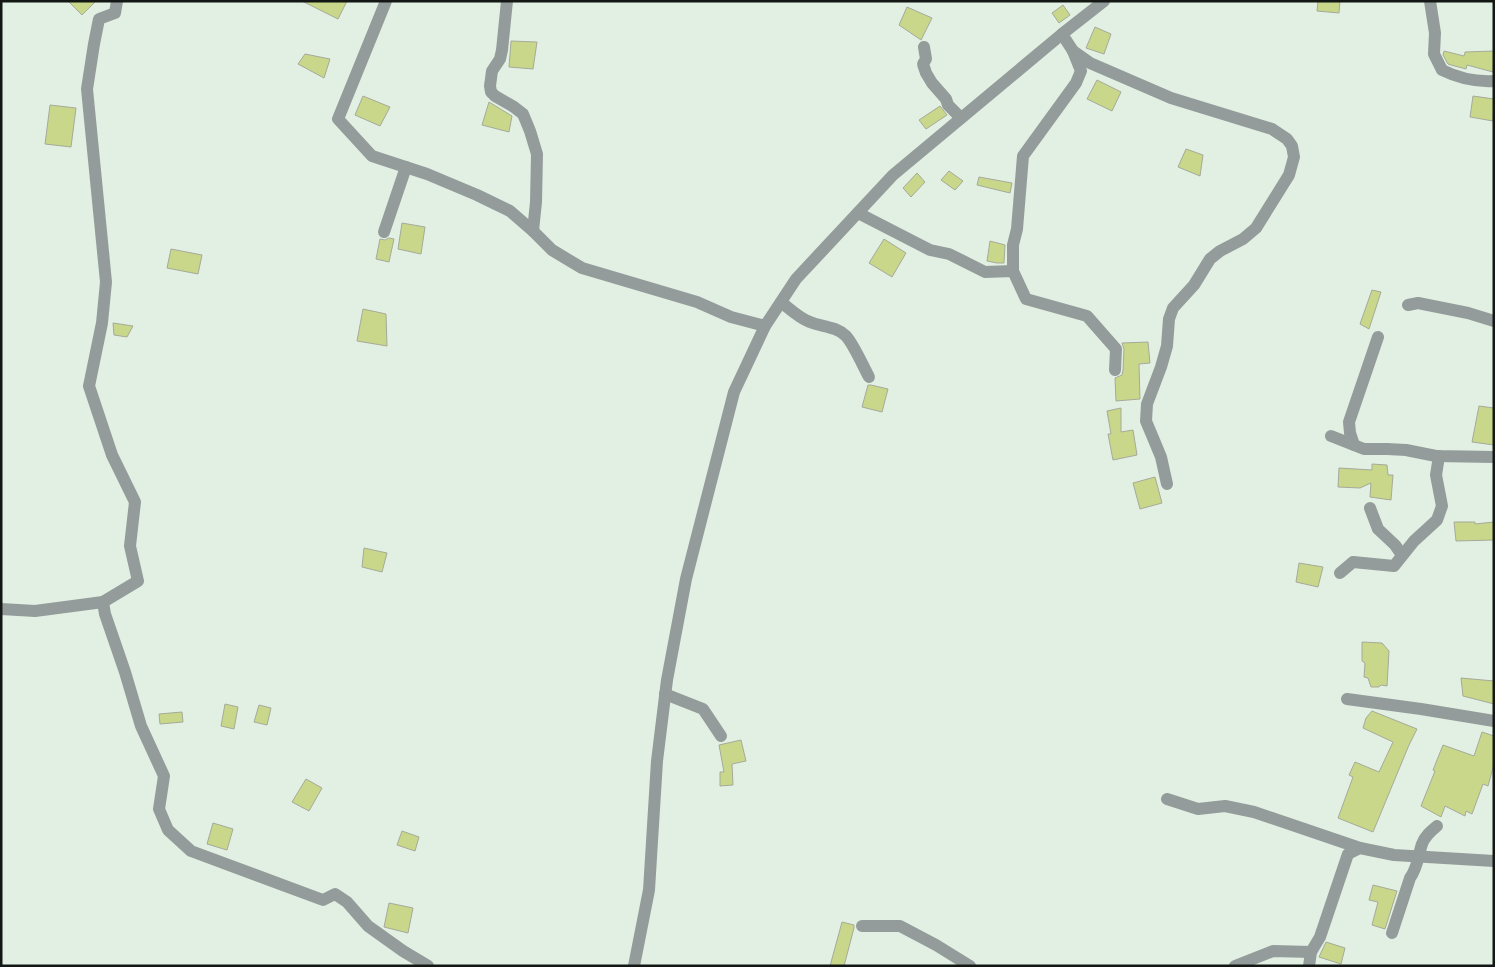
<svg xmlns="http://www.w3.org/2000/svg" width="1495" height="967" font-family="'Fira Sans',sans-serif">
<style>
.building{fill:#c8d789;stroke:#a6aa9a}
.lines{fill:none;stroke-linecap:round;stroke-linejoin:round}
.minor{stroke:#949c9b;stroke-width:12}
</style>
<rect width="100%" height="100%" fill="#e2f0e4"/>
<g class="building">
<path d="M68,1H96L82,15Z"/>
<path d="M302,1H347L338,19Z"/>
<path d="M1318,1H1340L1339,13L1317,11Z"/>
<path d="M1063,5L1070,15L1059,23L1052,13Z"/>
<path d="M907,7L932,18L921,40L899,25Z"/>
<path d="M1095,27L1111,34L1104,54L1086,48Z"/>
<path d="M511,41L537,42L533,69L509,67Z"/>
<path d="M1444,51L1464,56L1465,52L1494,51L1493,72L1467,65L1466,69L1451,65L1448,64L1443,55Z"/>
<path d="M305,54L330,59L324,78L298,64Z"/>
<path d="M1097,80L1121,92L1112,111L1087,99Z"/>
<path d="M363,96L390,107L380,126L355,115Z"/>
<path d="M1473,96L1494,99L1493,121L1470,117Z"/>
<path d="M489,102L512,116L509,132L482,125Z"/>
<path d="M50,105L76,108L71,147L45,144Z"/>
<path d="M940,106L947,115L926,129L919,120Z"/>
<path d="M1186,149L1203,155L1200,176L1178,167Z"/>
<path d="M949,171L963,181L955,190L941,180Z"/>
<path d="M917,173L925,182L911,197L903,188Z"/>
<path d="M979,177L1012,183L1010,193L977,185Z"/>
<path d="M402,223L425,227L421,254L398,249Z"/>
<path d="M389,238L394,239L389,262L376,259L380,239L385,240Z"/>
<path d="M884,239L906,253L892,277L869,263Z"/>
<path d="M990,241L1005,245L1004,263H997L987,261Z"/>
<path d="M171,249L202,255L198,274L167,268Z"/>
<path d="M1372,290L1381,292L1369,329L1360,324Z"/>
<path d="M363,309L386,314L387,346L357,341Z"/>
<path d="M113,323L133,326L127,337L114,335Z"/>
<path d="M1148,342L1150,363L1139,364L1140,399L1116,401L1115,378L1122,375L1123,370L1124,349L1122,343Z"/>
<path d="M868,385H871L888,389L882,412L862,407Z"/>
<path d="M1479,406L1494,408V445L1472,442Z"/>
<path d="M1121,408V432L1133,430L1137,455L1113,460L1108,434H1111L1107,411Z"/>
<path d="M1372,464L1387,465L1388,475H1393L1391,500L1370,497L1371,483L1360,488L1338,487L1339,468L1372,470Z"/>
<path d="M1155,477L1162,503L1140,509L1133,483Z"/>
<path d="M1454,522H1475V524L1494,522V540L1456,541Z"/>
<path d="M364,548L387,553L382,572L362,567Z"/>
<path d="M1299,563L1323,567L1318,587L1296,582Z"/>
<path d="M1362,642L1382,643L1389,651L1387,686L1381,685L1379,687H1371L1368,678L1364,677L1365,663L1362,661Z"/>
<path d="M1461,678L1494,681V704L1463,696Z"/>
<path d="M225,704L238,707L234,729L221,726Z"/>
<path d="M259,705L271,708L267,725L254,722Z"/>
<path d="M1372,711L1417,729L1409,745L1373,832L1338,818L1353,777L1349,775L1355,762L1379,772L1393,742L1363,728L1366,718Z"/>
<path d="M182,712L183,722L160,724L159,714Z"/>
<path d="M1482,732L1494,736V764L1488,786L1483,784L1472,814L1466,811L1465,816L1445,806L1441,817L1421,806L1435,771L1433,770L1443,745L1474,756Z"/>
<path d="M741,740L746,761L732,764L733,785L720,786V772H724L719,745Z"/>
<path d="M306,779L322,788L309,811L292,802Z"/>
<path d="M213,823L233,829L227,850L207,844Z"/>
<path d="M402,831L419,837L415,851L397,845Z"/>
<path d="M1373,885L1397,891L1385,929L1372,925L1378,902L1369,900Z"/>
<path d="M389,903L413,908L408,933L384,927Z"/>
<path d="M842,922L854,925V928L844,966H830Z"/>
<path d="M1326,942L1345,948L1341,964L1319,957Z"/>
</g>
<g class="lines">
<g class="minor">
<path d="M117,1L115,13L99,19L94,44L87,89L106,282L102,323L89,386L112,455L135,502L130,546L138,581L103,602L105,614L125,672L141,726L164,776L159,809L168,830L191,851L323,900L335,894L347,902L368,926L403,951L428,966"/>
<path d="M386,1L338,119L372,156L427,174L477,195L510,211L533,231L552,250L582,268L697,302L731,317L765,326"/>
<path d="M507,1L502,50L500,59L492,71L490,86L491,92L495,96L514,107L523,114L530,131L537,154L536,202L533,231"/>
<path d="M1430,1L1435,33L1434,54L1442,70C1458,78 1476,82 1494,81"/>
<path d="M1062,34L1073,51L1090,63L1171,98L1272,129L1287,139L1292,146L1294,157L1289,175L1256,228L1243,239L1220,251L1210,259L1194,285L1173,308L1169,319L1167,346L1161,367L1147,404L1146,421L1161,457L1167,484"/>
<path d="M924,47L926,59L923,64L926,73L932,83L946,99L948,105L961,118"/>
<path d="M858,213L930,250L949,254L985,272L1013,271L1026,299L1087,316L1116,349L1115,370"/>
<path d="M384,232L406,167"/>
<path d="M1013,271V245L1017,229L1023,156L1076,83L1081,71L1073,51"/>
<path d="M781,302C790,309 799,318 810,322C822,327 836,326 846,336C854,345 863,366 869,377"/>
<path d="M1408,305L1418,303L1468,313L1494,321"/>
<path d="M1331,436L1364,449H1387L1406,450L1436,456L1494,457"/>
<path d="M1354,445L1350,433L1349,422L1378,337"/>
<path d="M1370,508L1378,529L1395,545L1402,555"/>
<path d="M1340,573L1353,562L1394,566L1414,541L1437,520L1442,506L1436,475L1439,456"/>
<path d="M1,609L35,611L103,602"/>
<path d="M665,694L703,709L721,736"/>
<path d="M1347,699L1421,709L1494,721"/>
<path d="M1167,799L1198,809L1225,806L1254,812L1360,848"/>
<path d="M862,926H900L936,945L970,966"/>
<path d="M1392,933L1410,878C1418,867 1418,856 1422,844C1425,836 1431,831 1437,826"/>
<path d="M634,966L649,890L657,761L667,680L686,579L734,392L765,326L796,279L893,175L1062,34L1104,1"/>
<path d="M1235,966L1273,951L1311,952L1320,937L1348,854L1360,848L1394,855L1494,861"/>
<path d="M1309,966L1311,952"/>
</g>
</g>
<rect width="1495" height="967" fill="none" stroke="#131814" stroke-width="5"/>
</svg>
